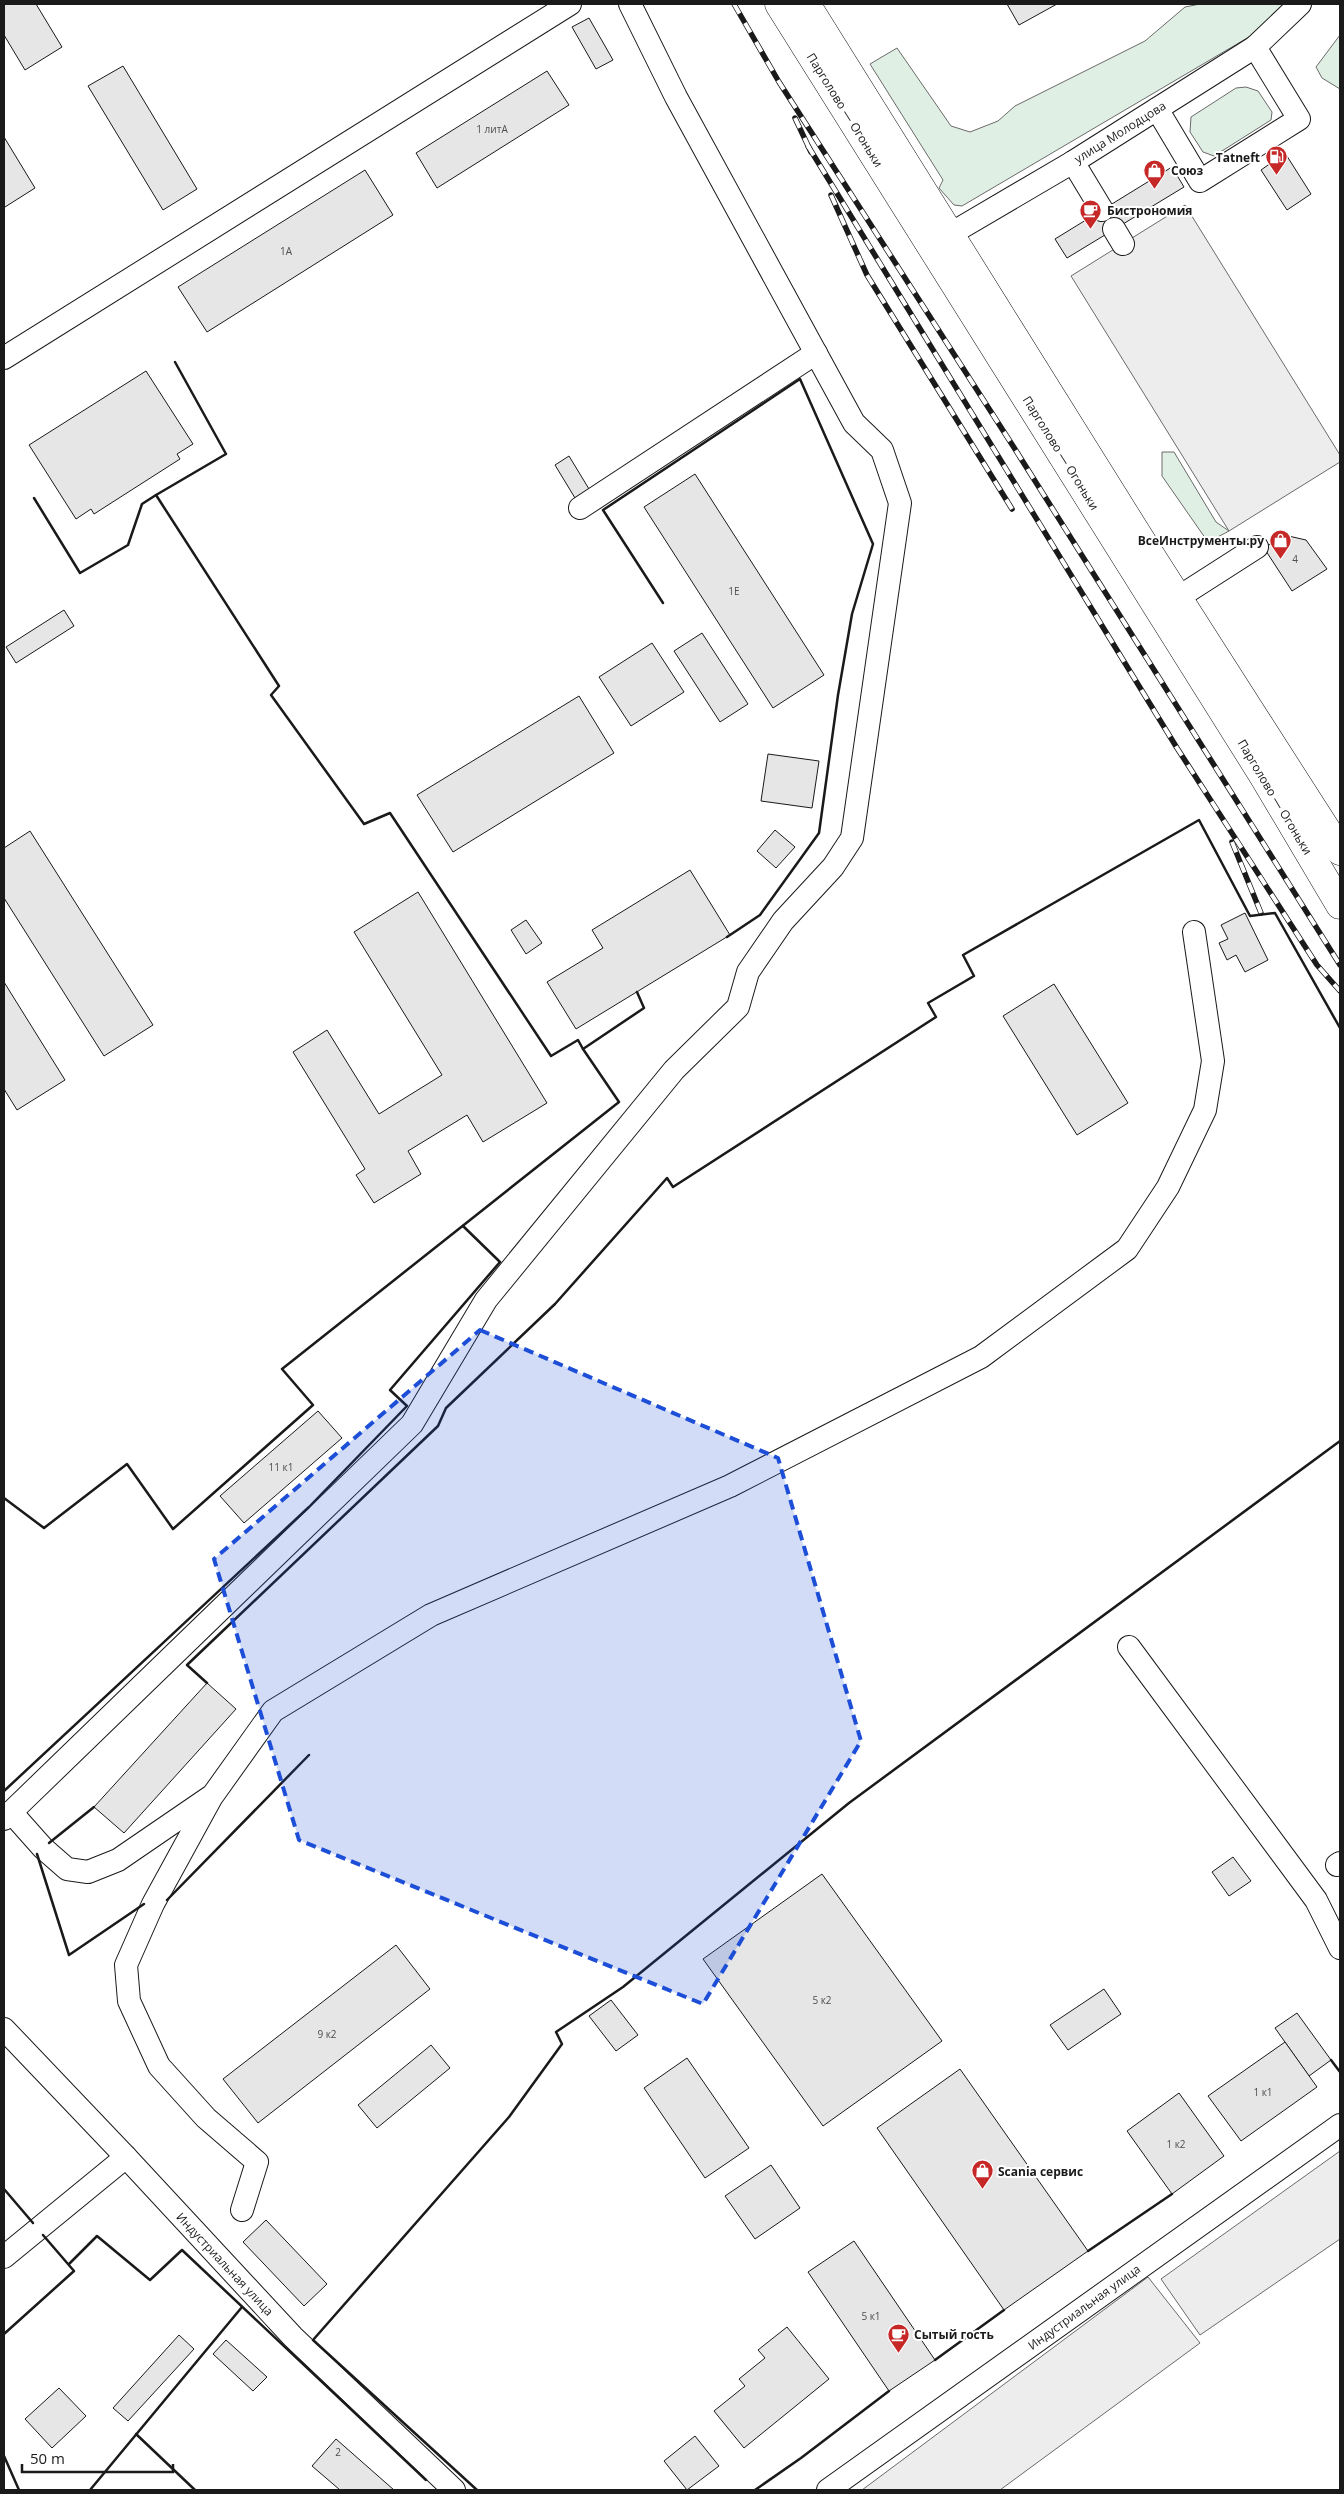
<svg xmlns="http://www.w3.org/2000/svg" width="1344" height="2494" font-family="'Open Sans',sans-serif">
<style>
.green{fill:#e0efe3;stroke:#6a6a6a}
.parking{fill:#ededed;stroke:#6a6a6a}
.building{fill:#e6e6e6;stroke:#1a1a1a}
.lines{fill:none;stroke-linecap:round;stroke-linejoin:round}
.minor-casing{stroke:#1a1a1a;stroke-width:24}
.major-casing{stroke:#1a1a1a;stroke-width:29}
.minor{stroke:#fff;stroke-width:22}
.major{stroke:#fff;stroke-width:28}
.rail-casing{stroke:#1a1a1a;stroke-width:5.5}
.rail{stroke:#fff;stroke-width:4;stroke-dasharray:11;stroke-linecap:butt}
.wall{stroke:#1a1a1a;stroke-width:2.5}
.marked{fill:#1d4ed8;fill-opacity:0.2;stroke:#1d4ed8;stroke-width:4;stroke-dasharray:10 6;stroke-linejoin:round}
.labels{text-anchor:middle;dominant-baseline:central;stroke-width:4;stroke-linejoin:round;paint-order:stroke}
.number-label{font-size:10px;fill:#4d4d4d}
.street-label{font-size:12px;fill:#1a1a1a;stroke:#fff}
.poi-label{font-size:12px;font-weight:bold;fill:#1a1a1a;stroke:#fff;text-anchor:start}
</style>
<rect width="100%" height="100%" fill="#fff"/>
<g class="green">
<path d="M1200,4H1286L1271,24L962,206L954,205L939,188L943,180L870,64L897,48L951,126L970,132L998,121L1015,106L1145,41L1185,7Z"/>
<path d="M1340,35V89L1322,78L1316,67Z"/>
<path d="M1246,87L1258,91L1272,112L1271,120L1214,156L1203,152L1190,132L1191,117L1236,88Z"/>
<path d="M1162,452H1174L1216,522L1229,531L1208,542L1162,476Z"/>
</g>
<g class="parking">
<path d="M1185,205L1340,455V462L1229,531L1071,276Z"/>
<path d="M1340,2151V2239L1200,2335L1161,2279Z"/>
<path d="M1148,2277L1200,2343L1000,2490H862Z"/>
</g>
<g class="building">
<path d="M4,4H36L62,47L25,70L4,35Z"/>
<path d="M1007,4H1057L1019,25Z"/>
<path d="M589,18L613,60L596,69L572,27Z"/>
<path d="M123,66L197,189L163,210L88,86Z"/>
<path d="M547,71L569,105L437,188L416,153Z"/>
<path d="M4,137L35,188L5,207L4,204Z"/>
<path d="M1285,153L1311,194L1287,210L1261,170Z"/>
<path d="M1172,167L1184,187L1067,258L1055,239Z"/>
<path d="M365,170L393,215L207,332L178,287Z"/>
<path d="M146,371L193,444L177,454L180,459L94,514L91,509L76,519L29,445Z"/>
<path d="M569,456L589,489L575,498L555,465Z"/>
<path d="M695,474L824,675L773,708L644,507Z"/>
<path d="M1284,535L1306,540L1327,569L1292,591L1264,548Z"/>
<path d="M64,610L74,626L16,663L6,647Z"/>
<path d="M702,633L748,704L720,722L674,651Z"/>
<path d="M652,643L684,692L631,726L599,677Z"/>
<path d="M579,696L614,753L453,852L417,795Z"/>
<path d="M768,754L819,761L812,808L761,801Z"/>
<path d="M775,830L795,847L776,868L757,851Z"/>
<path d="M30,831L153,1025L104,1056L4,898V848Z"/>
<path d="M690,870L730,935L576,1029L547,982L603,948L592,930Z"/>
<path d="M418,892L547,1103L483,1142L467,1115L408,1151L421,1174L374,1203L356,1175L365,1169L293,1052L327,1030L379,1114L442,1075L354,932Z"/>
<path d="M1245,913L1268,960L1245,972L1236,955L1227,960L1219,943L1228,939L1221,925Z"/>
<path d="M526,920L542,943L526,954L511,930Z"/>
<path d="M4,982L65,1080L17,1110L4,1089Z"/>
<path d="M1054,984L1128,1103L1077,1135L1003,1016Z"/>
<path d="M318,1411L342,1438L244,1523L220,1496Z"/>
<path d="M207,1683L236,1709L124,1833L94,1807Z"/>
<path d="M1233,1857L1251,1881L1229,1896L1212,1872Z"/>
<path d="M822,1874L942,2041L823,2126L703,1959Z"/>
<path d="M396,1945L430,1989L258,2123L223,2079Z"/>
<path d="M1104,1989L1121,2014L1068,2050L1050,2025Z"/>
<path d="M611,2000L638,2035L616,2051L589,2016Z"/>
<path d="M1297,2013L1331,2060L1309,2076L1275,2028Z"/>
<path d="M1285,2042L1317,2087L1241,2141L1208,2096Z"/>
<path d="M431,2045L450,2068L377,2128L358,2105Z"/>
<path d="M687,2058L749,2148L705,2178L644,2088Z"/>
<path d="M960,2069L1088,2251L1004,2310L877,2128Z"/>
<path d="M1179,2093L1224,2156L1172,2194L1127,2131Z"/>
<path d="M771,2165L800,2208L755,2239L725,2196Z"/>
<path d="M266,2220L327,2284L304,2306L243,2242Z"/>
<path d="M854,2241L935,2360L889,2391L808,2272Z"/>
<path d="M787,2327L829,2379L744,2448L714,2411L745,2386L739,2379L765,2358L758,2350Z"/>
<path d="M179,2335L194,2349L128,2421L113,2408Z"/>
<path d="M226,2340L267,2377L253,2391L213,2354Z"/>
<path d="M59,2388L86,2416L52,2448L25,2419Z"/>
<path d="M695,2436L719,2466L687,2490L664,2461Z"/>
<path d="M336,2439L394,2490H340L312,2466Z"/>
</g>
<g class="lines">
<defs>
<g id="minor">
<path d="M1157,109L1200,181L1299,119L1255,47"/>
<path d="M1073,162L1102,210"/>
<path d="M1114,229L1123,244"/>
<path d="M935,243L1073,162L1255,47L1300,4"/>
<path d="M4,358L570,4"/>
<path d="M580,508L816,353"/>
<path d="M1179,597L1257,547"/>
<path d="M1129,1647L1316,1900L1340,1948"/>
<path d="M211,1798L153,1904L126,1965L129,2001L159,2066L206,2118L257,2162L242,2210"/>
<path d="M11,1812L43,1848L67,1869L88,1872L118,1860L213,1795L273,1711L431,1615L730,1486L981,1357L1127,1249L1168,1187L1205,1110L1213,1061L1194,932"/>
<path d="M4,1819L412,1424L486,1300L674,1070L738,1007L748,972L783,921L833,867L852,838L900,503L882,450L854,423L676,97L630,4"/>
<path d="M1337,1865L1340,1863"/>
<path d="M4,2029L126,2157L293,2337L454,2490"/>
<path d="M4,2257L126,2157"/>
<path d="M828,2490L1340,2125"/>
</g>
<g id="major">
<path d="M779,4L1264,777L1340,905"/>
<path d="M806,4L1144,545L1340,851"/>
</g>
</defs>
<use href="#minor" class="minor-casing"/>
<use href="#major" class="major-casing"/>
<use href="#minor" class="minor"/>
<use href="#major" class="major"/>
<defs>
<g id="rail">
<path d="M734,4L779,82L1013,446L1340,965"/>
<path d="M795,118L811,152"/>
<path d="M808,146L1177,748L1317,965L1340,991"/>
<path d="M831,195L867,275L1012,509"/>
<path d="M1232,842L1261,913"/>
</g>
</defs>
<use href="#rail" class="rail-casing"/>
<use href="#rail" class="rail"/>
<g class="wall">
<path d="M175,362L226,454L156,495L279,686L271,695L364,824L390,813L551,1056L578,1040L583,1049"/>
<path d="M34,498L80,573L128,545L142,504L156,495"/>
<path d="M663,603L603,510L800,379L873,544L852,614L838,695L819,833L760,915L727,937"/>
<path d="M4,1498L44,1528L127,1464L173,1529L313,1405L282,1369L619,1102L583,1049L644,1008L637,992"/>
<path d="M207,1683L187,1665L438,1426L446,1408L555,1304L667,1178L673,1187L936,1017L928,1003L974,976L963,955L1199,820L1250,916L1275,913L1340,1028"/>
<path d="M4,1791L309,1507L407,1406L390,1390L500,1262L463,1226"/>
<path d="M49,1843L94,1807"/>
<path d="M37,1854L69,1955L144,1904"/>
<path d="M167,1900L309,1755"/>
<path d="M1331,2060L1340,2072"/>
<path d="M4,2189L33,2223"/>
<path d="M1088,2251L1172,2194"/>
<path d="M69,2264L97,2236L150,2280L182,2250L426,2480"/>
<path d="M4,2334L74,2271L43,2235"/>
<path d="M935,2360L1004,2310"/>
<path d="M136,2434L195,2490"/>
<path d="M4,2456L19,2490"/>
<path d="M90,2490L242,2307"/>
<path d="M477,2490L313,2340L509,2117L562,2044L556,2032L623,1987L849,1803L1340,1441"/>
<path d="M755,2490L801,2458L889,2391"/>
</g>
</g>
<path class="marked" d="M480,1330L778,1458L861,1741L703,2004L299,1840L214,1559Z"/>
<defs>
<symbol id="fuel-pin" viewBox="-11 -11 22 30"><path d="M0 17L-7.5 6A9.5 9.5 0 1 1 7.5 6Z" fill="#c62828" stroke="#fff"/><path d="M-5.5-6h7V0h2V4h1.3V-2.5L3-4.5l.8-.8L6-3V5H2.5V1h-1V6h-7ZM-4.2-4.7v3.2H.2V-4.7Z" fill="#fff"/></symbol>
<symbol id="shop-pin" viewBox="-11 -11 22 30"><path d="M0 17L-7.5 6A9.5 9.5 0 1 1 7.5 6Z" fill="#c62828" stroke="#fff"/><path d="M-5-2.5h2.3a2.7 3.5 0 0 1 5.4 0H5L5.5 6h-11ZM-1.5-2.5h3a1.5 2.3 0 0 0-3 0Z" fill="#fff"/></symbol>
<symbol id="cafe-pin" viewBox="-11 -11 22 30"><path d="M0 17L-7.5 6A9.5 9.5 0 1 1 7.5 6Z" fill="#c62828" stroke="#fff"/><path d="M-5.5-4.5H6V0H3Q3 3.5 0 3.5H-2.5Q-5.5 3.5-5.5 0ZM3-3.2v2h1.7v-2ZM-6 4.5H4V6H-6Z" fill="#fff"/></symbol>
</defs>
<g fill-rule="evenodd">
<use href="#fuel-pin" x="1264" y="144" width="25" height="34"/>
<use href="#shop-pin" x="1142" y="158" width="25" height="34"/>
<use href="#cafe-pin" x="1078" y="198" width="25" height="34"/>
<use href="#shop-pin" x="1268" y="528" width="25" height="34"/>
<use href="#shop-pin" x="970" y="2158" width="25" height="34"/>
<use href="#cafe-pin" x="886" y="2322" width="25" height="34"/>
</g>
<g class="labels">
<g class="number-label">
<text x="492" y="129">1 литА</text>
<text x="286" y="251">1А</text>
<text x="1295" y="559">4</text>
<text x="734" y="591">1Е</text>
<text x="281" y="1467">11 к1</text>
<text x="822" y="2000">5 к2</text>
<text x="327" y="2034">9 к2</text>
<text x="1263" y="2092">1 к1</text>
<text x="1176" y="2144">1 к2</text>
<text x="871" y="2316">5 к1</text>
<text x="338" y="2452">2</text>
</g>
<g class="street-label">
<text transform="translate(845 110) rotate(58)">Парголово — Огоньки</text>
<text transform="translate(1120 132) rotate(-32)">улица Молодцова</text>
<text transform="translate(1061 453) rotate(58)">Парголово — Огоньки</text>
<text transform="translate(1275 797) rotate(59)">Парголово — Огоньки</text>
<text transform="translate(225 2264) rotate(47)">Индустриальная улица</text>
<text transform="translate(1084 2307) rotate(-36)">Индустриальная улица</text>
</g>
<g class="poi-label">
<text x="1260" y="157" text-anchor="end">Tatneft</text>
<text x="1171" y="170">Союз</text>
<text x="1107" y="210">Бистрономия</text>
<text x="1264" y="540" text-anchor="end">ВсеИнструменты.ру</text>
<text x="998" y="2171">Scania сервис</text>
<text x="914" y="2334">Сытый гость</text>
</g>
</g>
<rect width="1344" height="2494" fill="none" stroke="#1a1a1a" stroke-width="10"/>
<path d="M22 2464v8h151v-8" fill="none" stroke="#1a1a1a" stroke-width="2.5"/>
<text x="30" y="2464" font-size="15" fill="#1a1a1a" stroke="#ffffff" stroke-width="4" paint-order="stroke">50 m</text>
</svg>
